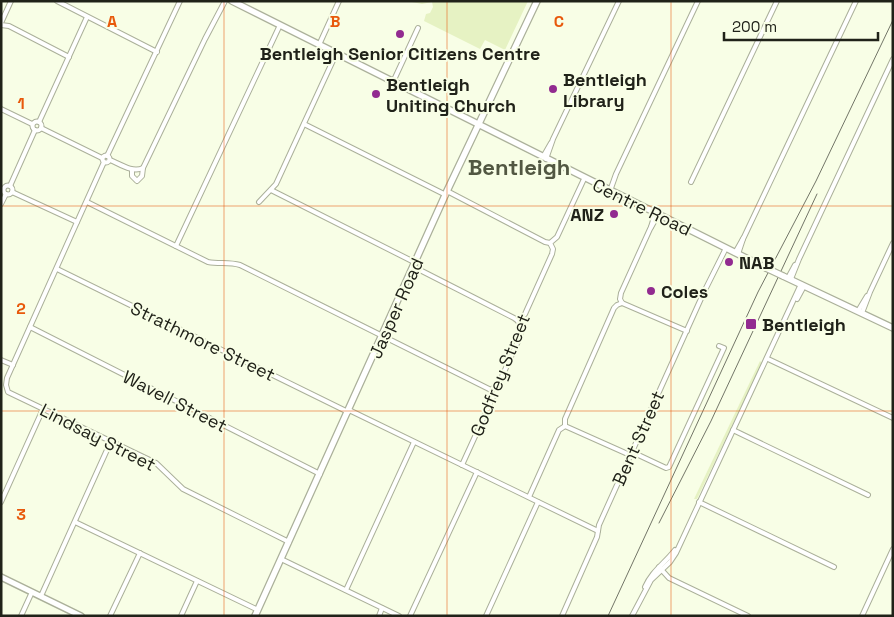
<svg xmlns="http://www.w3.org/2000/svg" width="894" height="617" font-family="'Space Grotesk',sans-serif">
<style>
.green{fill:#e6f2c3}
.lines{fill:none;stroke-linecap:round;stroke-linejoin:round}
.minor-casing{stroke:#abb09a;stroke-width:6}
.tertiary-casing{stroke:#abb09a;stroke-width:8}
.secondary-casing{stroke:#abb09a;stroke-width:8}
.minor{stroke:#fff;stroke-width:4}
.tertiary{stroke:#fff;stroke-width:5}
.secondary{stroke:#fff;stroke-width:5.5}
.rail{stroke:#727567;stroke-width:1}
.secondary-bridge-casing{stroke:#abb09a;stroke-width:8;stroke-linecap:butt}
.secondary-bridge{stroke:#fff;stroke-width:5.5}
.grid{fill:none;stroke:#e8590c;stroke-width:1;stroke-opacity:0.55}
.poi-dot{fill:#922b90;stroke:#f8fee6;stroke-width:2}
.labels{text-anchor:middle;dominant-baseline:central;stroke-width:4;stroke-linejoin:round;paint-order:stroke}
.poi-label{font-size:18px;font-weight:bold;fill:#202219;stroke:#f8fee6;text-anchor:start}
.street-label{font-size:18px;fill:#202219;stroke:#f8fee6}
.district-label{font-size:22px;font-weight:bold;fill:#525742;stroke:#f8fee6}
.grid-label{font-size:16px;text-anchor:middle;font-weight:bold;fill:#e8590c;stroke:#f8fee6;stroke-width:4;stroke-linejoin:round;paint-order:stroke}
</style>
<rect width="100%" height="100%" fill="#f8fee6"/>
<g class="green">
<path d="M407,1H528L505,50L485,40L480,49L424,21L426,14L430,13L433,7L432,2L422,4Z"/>
<path d="M760,361L762,363L697,499H694Z"/>
</g>
<g class="lines">
<defs>
<g id="minor">
<path d="M57,1L157,52"/>
<path d="M1,23L11,1"/>
<path d="M1,25L9,26L69,57"/>
<path d="M319,45L339,1"/>
<path d="M393,82L418,28"/>
<path d="M1,109L32,124"/>
<circle cx="37" cy="126" r="4.5"/>
<path d="M39,122L87,17"/>
<path d="M304,124L446,195"/>
<path d="M41,128L102,158"/>
<circle cx="106" cy="159" r="3.5"/>
<path d="M107,156L180,1"/>
<path d="M543,157L551,143"/>
<path d="M546,159L553,139L619,1"/>
<path d="M110,160C120,164 132,173 143,168L205,39L225,1"/>
<path d="M104,162L7,378L6,385L8,392L156,463L183,489L289,542"/>
<path d="M132,170V176L137,181L142,176L143,168"/>
<path d="M691,182L777,1"/>
<circle cx="8" cy="190" r="4.5"/>
<path d="M10,186L35,130"/>
<path d="M271,190L416,263"/>
<path d="M447,191L545,242L550,243"/>
<path d="M610,191L616,174L698,1"/>
<path d="M12,192L77,222"/>
<path d="M87,202L208,262C219,264 229,262 240,265L491,390"/>
<path d="M259,202L276,184L336,54"/>
<path d="M1,204L6,194"/>
<path d="M651,227L655,214"/>
<path d="M176,246L280,25"/>
<path d="M735,253L744,237L856,1"/>
<path d="M738,254L743,239"/>
<path d="M414,267L514,318L518,321"/>
<path d="M57,269L348,412"/>
<path d="M788,278L795,265"/>
<path d="M791,279L799,259L893,59"/>
<path d="M797,299L804,286"/>
<path d="M622,303L620,299L621,293L650,229L658,215"/>
<path d="M622,303L687,331"/>
<path d="M858,311L867,296"/>
<path d="M862,313L870,292L893,243"/>
<path d="M30,327L320,474"/>
<path d="M768,359L893,418"/>
<path d="M1,360L13,365"/>
<path d="M349,410L598,531"/>
<path d="M565,426L630,455"/>
<path d="M733,430L868,495"/>
<path d="M632,452L666,468L669,467L724,348L719,346"/>
<path d="M462,465L493,397L491,390L499,383L520,337L521,329L518,321L525,314L552,254L553,249L550,243L557,237L584,179"/>
<path d="M529,497L559,430L565,426V419L614,308L617,305L622,303"/>
<path d="M1,502L43,409"/>
<path d="M699,502L834,567"/>
<path d="M75,522L258,610"/>
<path d="M281,559L399,616"/>
<path d="M659,567L669,578L748,616"/>
<path d="M645,587C652,571 664,564 675,550"/>
<path d="M346,590L414,442"/>
<path d="M41,596L111,441"/>
<path d="M21,616L32,592"/>
<path d="M110,616L140,553"/>
<path d="M181,616L197,581"/>
<path d="M379,616L382,608"/>
<path d="M410,616L477,472"/>
<path d="M486,616L538,502"/>
<path d="M562,616L597,537L599,525L704,292L726,248"/>
<path d="M632,616L651,580L670,562L676,553L801,284"/>
<path d="M862,616L893,549"/>
</g>
<path id="tertiary" d="M1,577L81,616"/>
<g id="secondary">
<path d="M232,1L766,268"/>
<path d="M783,276L893,328"/>
<path d="M255,616L447,191L537,1"/>
</g>
</defs>
<use href="#minor" class="minor-casing"/>
<use href="#tertiary" class="tertiary-casing"/>
<use href="#secondary" class="secondary-casing"/>
<use href="#minor" class="minor"/>
<use href="#tertiary" class="tertiary"/>
<use href="#secondary" class="secondary"/>
<g class="rail">
<path d="M659,523L711,421L817,194"/>
<path d="M608,616L758,292L816,181L893,20"/>
</g>
<defs>
<path id="secondary-bridge" d="M766,268L783,276"/>
</defs>
<use href="#secondary-bridge" class="secondary-bridge-casing"/>
<use href="#secondary-bridge" class="secondary-bridge"/>
</g>
<path class="grid" d="M224,1V616M447,1V616M671,1V616M1,206H893M1,411H893"/>
<g class="poi-dot">
<circle cx="400" cy="34" r="5"/>
<circle cx="553" cy="89" r="5"/>
<circle cx="376" cy="94" r="5"/>
<circle cx="614" cy="214" r="5"/>
<circle cx="729" cy="262" r="5"/>
<circle cx="651" cy="291" r="5"/>
<rect x="745" y="318" width="12" height="12" rx="2.5"/>
</g>
<g class="labels">
<g class="poi-label">
<text x="400" y="53" text-anchor="middle">Bentleigh Senior Citizens Centre</text>
<text x="563" y="79">Bentleigh<tspan x="563" dy="21">Library</tspan></text>
<text x="386" y="84">Bentleigh<tspan x="386" dy="21">Uniting Church</tspan></text>
<text x="604" y="214" text-anchor="end">ANZ</text>
<text x="739" y="262">NAB</text>
<text x="661" y="291">Coles</text>
<text x="762" y="324">Bentleigh</text>
</g>
<g class="street-label">
<text transform="translate(642 207) rotate(26)">Centre Road</text>
<text transform="translate(396 308) rotate(-66)">Jasper Road</text>
<text transform="translate(203 341) rotate(26)">Strathmore Street</text>
<text transform="translate(500 375) rotate(-68)">Godfrey Street</text>
<text transform="translate(175 401) rotate(27)">Wavell Street</text>
<text transform="translate(98 437) rotate(27)">Lindsay Street</text>
<text transform="translate(638 438) rotate(-66)">Bent Street</text>
</g>
<g class="district-label">
<text x="519" y="167">Bentleigh</text>
</g>
</g>
<g class="grid-label">
<text x="112" y="27">A</text>
<text x="335" y="27">B</text>
<text x="559" y="27">C</text>
<text x="21" y="109">1</text>
<text x="21" y="314">2</text>
<text x="21" y="520">3</text>
</g>
<rect width="894" height="617" fill="none" stroke="#202219" stroke-width="5"/>
<path d="M724 32v8h154v-8" fill="none" stroke="#202219" stroke-width="2.5"/>
<text x="732" y="32" font-size="15" fill="#202219" stroke="#f8fee6" stroke-width="4" paint-order="stroke">200 m</text>
</svg>
